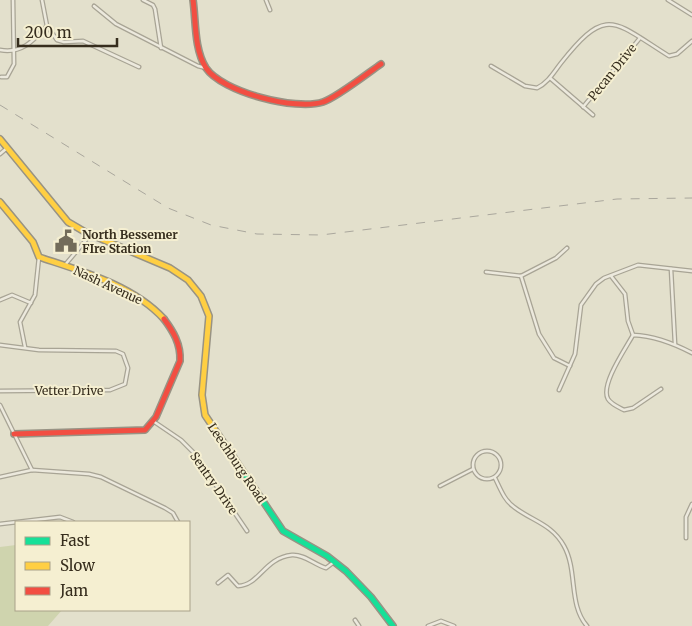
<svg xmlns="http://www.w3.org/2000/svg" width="692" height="626" font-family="Merriweather,serif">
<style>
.green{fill:#cfd4ae}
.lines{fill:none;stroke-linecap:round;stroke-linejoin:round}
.street-casing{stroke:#a8a495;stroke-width:5}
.fast-casing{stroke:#989384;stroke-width:8}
.slow-casing{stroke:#989384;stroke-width:8}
.jam-casing{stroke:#989384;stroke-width:8}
.street{stroke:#ece9dd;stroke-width:2.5}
.fast{stroke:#16e098;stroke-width:5}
.slow{stroke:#ffcf43;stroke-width:5}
.jam{stroke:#f24e42;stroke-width:5}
.rail{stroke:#aaa79d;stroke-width:1;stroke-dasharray:9 9;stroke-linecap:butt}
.labels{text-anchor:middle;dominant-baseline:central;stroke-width:4;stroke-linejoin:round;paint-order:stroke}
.street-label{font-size:12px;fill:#362d1d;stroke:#f5efd1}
.poi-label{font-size:12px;font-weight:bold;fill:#362d1d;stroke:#f5efd1;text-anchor:start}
</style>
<rect width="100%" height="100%" fill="#e3e0cc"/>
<path class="green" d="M16,545V610H62L48,626H0V547Z"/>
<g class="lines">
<defs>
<g id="street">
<path d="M143,0L153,5L155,9L161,48"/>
<path d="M266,0L270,10"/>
<path d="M668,0L692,15"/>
<path d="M94,6L116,24L198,66L206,68"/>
<path d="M47,26L57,40L64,42L83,41L139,67"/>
<path d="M0,50C22,54 33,41 47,26L42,0"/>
<path d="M491,66L525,86L537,88C548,83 554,72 561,63C607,5 613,21 669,56L677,54L692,41"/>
<path d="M1,77H7L14,64L13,0"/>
<path d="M550,78L593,115"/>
<path d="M583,107L640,38"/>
<path d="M0,154L7,148"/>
<path d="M65,265L91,234"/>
<path d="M671,269L675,344"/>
<path d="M486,272L521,276"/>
<path d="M521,276L539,334L554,358L570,366"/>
<path d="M521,276L556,258L567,248"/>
<path d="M611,276L625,294L628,321L633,335"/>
<path d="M0,300L12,295L31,303"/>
<path d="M0,345L39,350L116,351L123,354L128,368L125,384L110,390L0,391"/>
<path d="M25,347L20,322L35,295L39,257"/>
<path d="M661,389L633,408L624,410C618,407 611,404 608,399C600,385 626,348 633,335C654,336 673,343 692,353"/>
<path d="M559,390L575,354L581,305L596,284L604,278L638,265L692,271"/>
<path d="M0,405L32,470"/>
<path d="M153,421L181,440L194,453L247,531"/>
<circle cx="487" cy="465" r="14"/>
<path d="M0,477L32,470L89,474L101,477L165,508L173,513L178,522"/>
<path d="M495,478C500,488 504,500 514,507C532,521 552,524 564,546C578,571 568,604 587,626"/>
<path d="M440,486L473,469"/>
<path d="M0,524L60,517L73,522"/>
<path d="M686,538V517L692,504"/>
<path d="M218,583L228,575L238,586C260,585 264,558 292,555C304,554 315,565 326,568L334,562"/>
<path d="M355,620L359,626"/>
<path d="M428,626L441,621L454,626"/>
</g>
<path id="fast" d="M234,458L283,531L327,556L346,571L371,597L393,626"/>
<g id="slow">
<path d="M0,139L68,222L85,232L170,268L188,280L201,296L209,316L202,395L205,415L234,458"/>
<path d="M0,202L33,242L39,257C81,271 133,285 164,319"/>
</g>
<g id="jam">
<path d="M193,0C196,21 194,49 206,68C222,92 296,111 323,102C336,98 368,73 381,64"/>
<path d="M14,434L145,430L156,417L180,361C181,344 173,331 164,319"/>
</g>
</defs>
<use href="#street" class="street-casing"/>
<use href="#fast" class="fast-casing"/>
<use href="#slow" class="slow-casing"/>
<use href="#jam" class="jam-casing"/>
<use href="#street" class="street"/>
<use href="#fast" class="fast"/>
<use href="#slow" class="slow"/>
<use href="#jam" class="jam"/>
<path class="rail" d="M0,105L168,208L211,225L257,234L321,235L617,199L692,198"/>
</g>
<defs>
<symbol id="civic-bare" viewBox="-9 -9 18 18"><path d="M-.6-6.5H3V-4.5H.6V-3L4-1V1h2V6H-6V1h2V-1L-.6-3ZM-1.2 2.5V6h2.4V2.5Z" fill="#736c5a" stroke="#f5efd1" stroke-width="2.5" paint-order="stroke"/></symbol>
</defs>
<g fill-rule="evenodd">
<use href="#civic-bare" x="50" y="225" width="32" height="32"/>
</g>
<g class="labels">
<g class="street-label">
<text transform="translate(612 72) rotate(-51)">Pecan Drive</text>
<text transform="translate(108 285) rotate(25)">Nash Avenue</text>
<text x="69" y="390">Vetter Drive</text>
<text transform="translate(237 463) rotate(56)">Leechburg Road</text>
<text transform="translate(214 483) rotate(55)">Sentry Drive</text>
</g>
<g class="poi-label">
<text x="82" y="234">North Bessemer<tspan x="82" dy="14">FIre Station</tspan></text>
</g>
</g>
<rect x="15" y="521" width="175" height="90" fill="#f5efd1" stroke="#a9a189"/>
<rect x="25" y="537" width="25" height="8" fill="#16e098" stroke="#a9a189"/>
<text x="60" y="546" font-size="15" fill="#362d1d">Fast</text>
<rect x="25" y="562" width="25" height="8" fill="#ffcf43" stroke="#a9a189"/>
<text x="60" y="571" font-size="15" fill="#362d1d">Slow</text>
<rect x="25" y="587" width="25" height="8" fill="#f24e42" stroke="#a9a189"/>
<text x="60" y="596" font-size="15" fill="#362d1d">Jam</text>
<path d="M18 38v8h99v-8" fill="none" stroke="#362d1d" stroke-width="2.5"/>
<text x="25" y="38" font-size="15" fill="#362d1d" stroke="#f5efd1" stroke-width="4" paint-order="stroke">200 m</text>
</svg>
